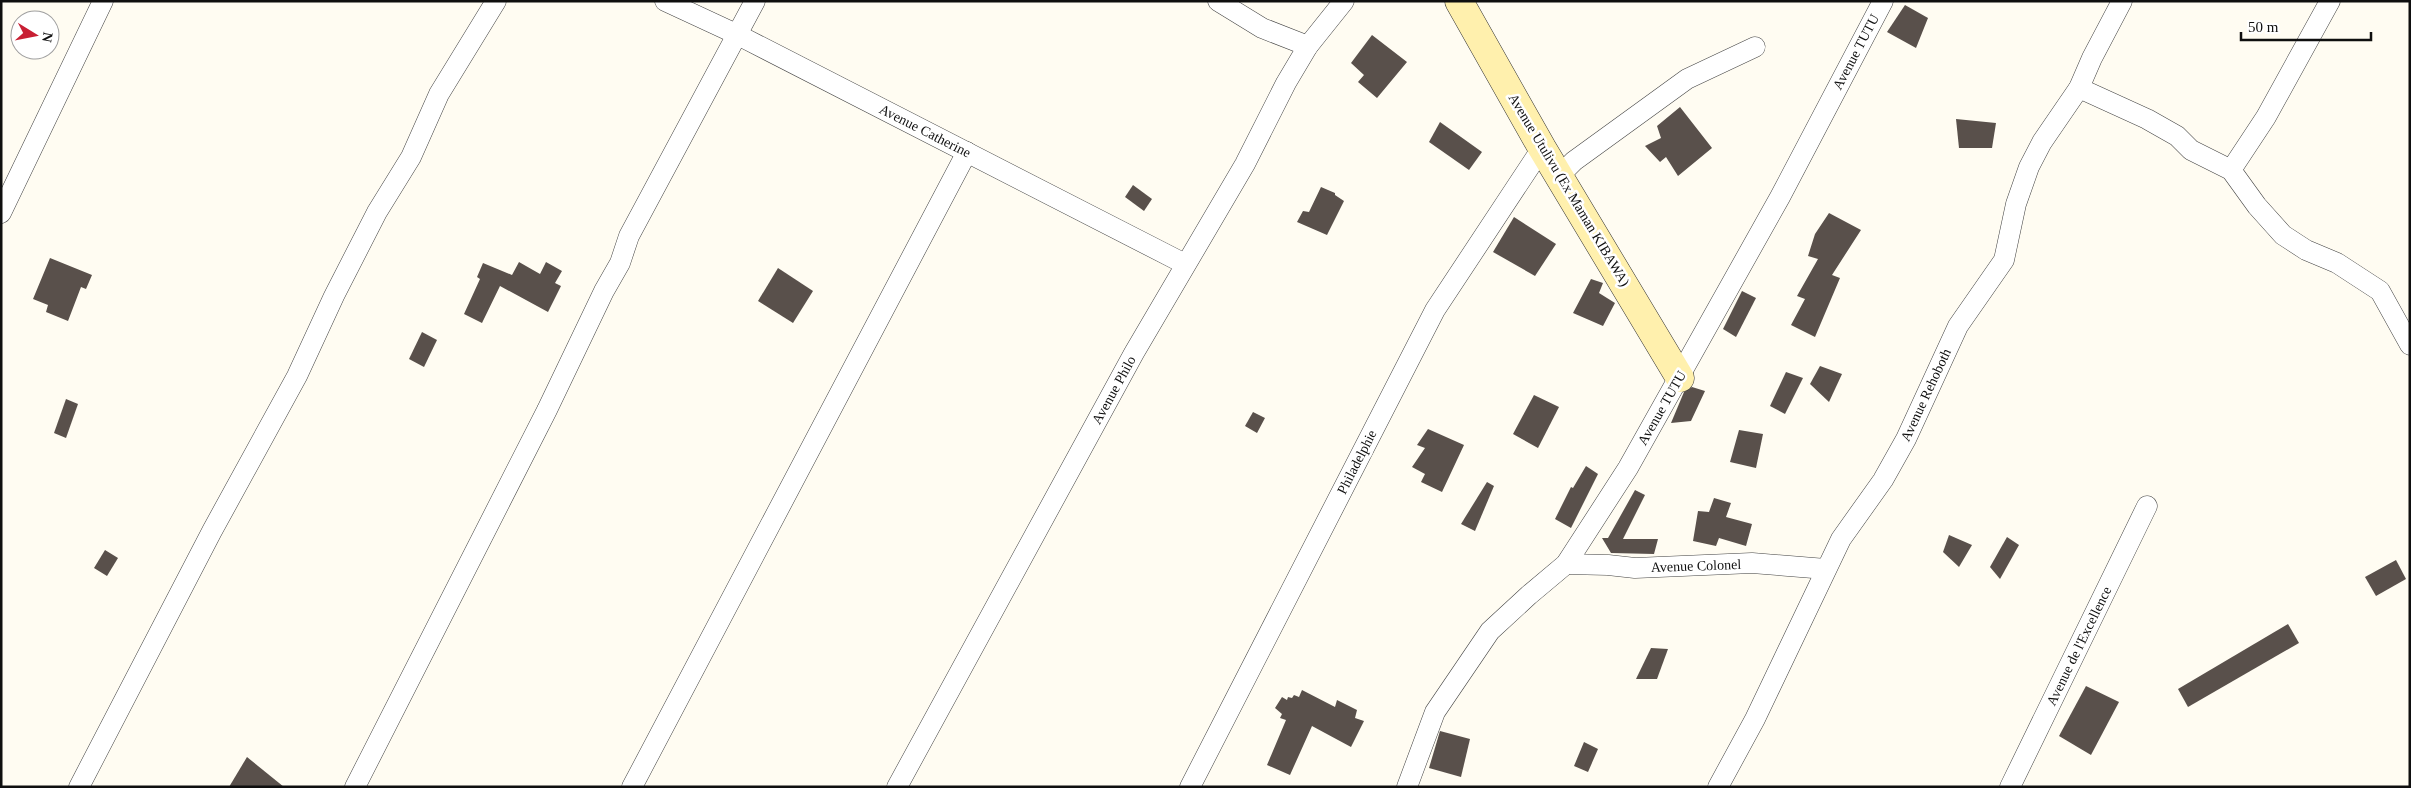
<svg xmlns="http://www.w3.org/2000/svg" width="2411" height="788" font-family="Georgia,serif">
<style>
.building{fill:#59504b}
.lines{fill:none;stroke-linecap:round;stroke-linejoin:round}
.street-casing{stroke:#424242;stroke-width:21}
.secondary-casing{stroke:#313131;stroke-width:29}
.street{stroke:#fff;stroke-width:20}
.secondary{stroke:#fff0ad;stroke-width:28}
.labels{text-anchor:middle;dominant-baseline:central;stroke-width:5;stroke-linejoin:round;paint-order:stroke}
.street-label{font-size:14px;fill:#0f0f0f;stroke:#fff}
</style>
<rect width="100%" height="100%" fill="#fffcf2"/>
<g class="building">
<path d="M1905,5L1928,18L1916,48L1887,32Z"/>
<path d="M1372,35L1407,62L1377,98L1358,82L1364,75L1351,63Z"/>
<path d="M1680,107L1712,148L1678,176L1666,157L1660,162L1645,146L1661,138L1657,126Z"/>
<path d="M1956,119L1996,123L1992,148H1959Z"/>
<path d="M1440,122L1482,152L1469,170L1429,142Z"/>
<path d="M1133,185L1152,199L1144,211L1125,197Z"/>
<path d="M1321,187L1335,193V195L1344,201L1327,235L1297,222L1303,211L1309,212Z"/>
<path d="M1829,213L1861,230L1832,275L1840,278L1815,337L1791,325L1805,299L1797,296L1818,259L1808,256L1815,234Z"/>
<path d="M1514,217L1556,244L1535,276L1493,252Z"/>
<path d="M50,258L92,275L86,289L81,287L68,321L46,312L48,305L33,299Z"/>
<path d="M519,262L540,274L546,262L562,271L555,283L561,286L548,312L500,286L482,323L464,314L480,279L477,277L483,263L512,275Z"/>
<path d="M778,268L813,291L793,323L758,301Z"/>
<path d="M1591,279L1603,283L1599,293L1615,303L1603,326L1573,313Z"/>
<path d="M1742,291L1756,298L1736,337L1723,329Z"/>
<path d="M422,332L437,340L424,367L409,359Z"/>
<path d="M1820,366L1842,374L1829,402L1810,384Z"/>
<path d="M1786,372L1803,378L1785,414L1770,406Z"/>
<path d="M1692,387L1705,391L1691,421L1671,423L1684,392Z"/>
<path d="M1534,395L1559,407L1538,448L1513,434Z"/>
<path d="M66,399L78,404L66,438L54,433Z"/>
<path d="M1253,412L1265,418L1257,433L1245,426Z"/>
<path d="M1428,429L1464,445L1442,492L1421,482L1425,474L1412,467L1425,448L1417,445Z"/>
<path d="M1739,430L1763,434L1756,468L1730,462Z"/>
<path d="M1586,466L1598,474L1571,528L1555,519L1571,487L1573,488Z"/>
<path d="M1487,482L1494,486L1475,531L1461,524Z"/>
<path d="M1635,490L1645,495L1623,539H1658L1654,554L1611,553L1602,538H1608Z"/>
<path d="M1714,498L1731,503L1726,517L1752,524L1746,546L1719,538L1716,546L1693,541L1698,511L1709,512Z"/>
<path d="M1949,535L1972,545L1959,567L1943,552Z"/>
<path d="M2007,537L2019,545L2000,579L1990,567Z"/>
<path d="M105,550L118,558L107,576L94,568Z"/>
<path d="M2396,560L2406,579L2376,596L2365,577Z"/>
<path d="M2288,624L2299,643L2188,707L2178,689Z"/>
<path d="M1651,648L1668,649L1657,679H1636Z"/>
<path d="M2086,686L2119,702L2091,755L2059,736Z"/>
<path d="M1302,690L1335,707L1337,700L1357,710L1355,718L1364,721L1351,747L1312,726L1290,775L1267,765L1286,720L1280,718L1282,714L1275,708L1282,697L1287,700L1288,697L1292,698L1294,695L1299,697Z"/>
<path d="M1440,731L1470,739L1461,777L1429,768Z"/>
<path d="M1584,742L1598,749L1588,772L1574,766Z"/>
<path d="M247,757L284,787H229Z"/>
</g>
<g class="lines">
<defs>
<g id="street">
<path d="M665,1L734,33L1185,264"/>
<path d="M1218,1L1262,28L1308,46"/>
<path d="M2079,88L2147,119L2177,136L2191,150L2231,170L2257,206L2283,235L2306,250L2337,263L2380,291L2410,345"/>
<path d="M2231,170L2266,117L2330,1"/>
<path d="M1559,176L1574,161L1687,79L1755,47"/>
<path d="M1,213L103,1"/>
<path d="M1566,564L1608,565L1635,568L1752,563L1826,569"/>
<path d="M79,787L212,531L297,376L334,296L377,212L411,157L439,94L496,1"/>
<path d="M355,787L547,410L604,291L620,263L629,236L755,1"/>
<path d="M632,787L967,152"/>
<path d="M897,787L1134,353L1245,164L1286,83L1308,46L1344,1"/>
<path d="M1190,787L1435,310L1542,148"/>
<path d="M1407,787L1435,712L1490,631L1529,595L1566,564L1628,468L1780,197L1883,1"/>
<path d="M1718,787L1755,719L1841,539L1883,480L1906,439L1958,326L2004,260L2016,204L2029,167L2042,142L2079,88L2092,58L2122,1"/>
<path d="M2010,787L2147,506"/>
</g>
<path id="secondary" d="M1459,1L1542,148L1680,378"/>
</defs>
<use href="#street" class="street-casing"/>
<use href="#secondary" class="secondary-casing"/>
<use href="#street" class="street"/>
<use href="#secondary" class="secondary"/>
</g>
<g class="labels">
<g class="street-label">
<text transform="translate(1856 52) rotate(-62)">Avenue TUTU</text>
<text transform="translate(925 131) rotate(27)">Avenue Catherine</text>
<text transform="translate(1569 190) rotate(59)">Avenue Utulivu (Ex Maman KIBAWA)</text>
<text transform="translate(1114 390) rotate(-61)">Avenue Philo</text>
<text transform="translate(1926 395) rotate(-65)">Avenue Rehoboth</text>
<text transform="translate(1662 408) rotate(-60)">Avenue TUTU</text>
<text transform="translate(1357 462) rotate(-63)">Philadelphie</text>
<text transform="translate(1696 566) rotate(-2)">Avenue Colonel</text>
<text transform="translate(2079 646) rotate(-64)">Avenue de l'Excellence</text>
</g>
</g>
<rect width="2411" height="788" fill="none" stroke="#0f0f0f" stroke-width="5"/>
<g transform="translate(35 35) rotate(100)"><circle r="24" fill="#ffffff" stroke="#9f9f9f"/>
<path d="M0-4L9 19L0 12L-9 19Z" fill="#c81f33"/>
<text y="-8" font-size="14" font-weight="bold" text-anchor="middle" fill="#0f0f0f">N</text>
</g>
<path d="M2241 32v8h130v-8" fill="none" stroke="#0f0f0f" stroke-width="2.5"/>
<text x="2248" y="32" font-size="15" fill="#0f0f0f" stroke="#ffffff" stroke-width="4" paint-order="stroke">50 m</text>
</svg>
